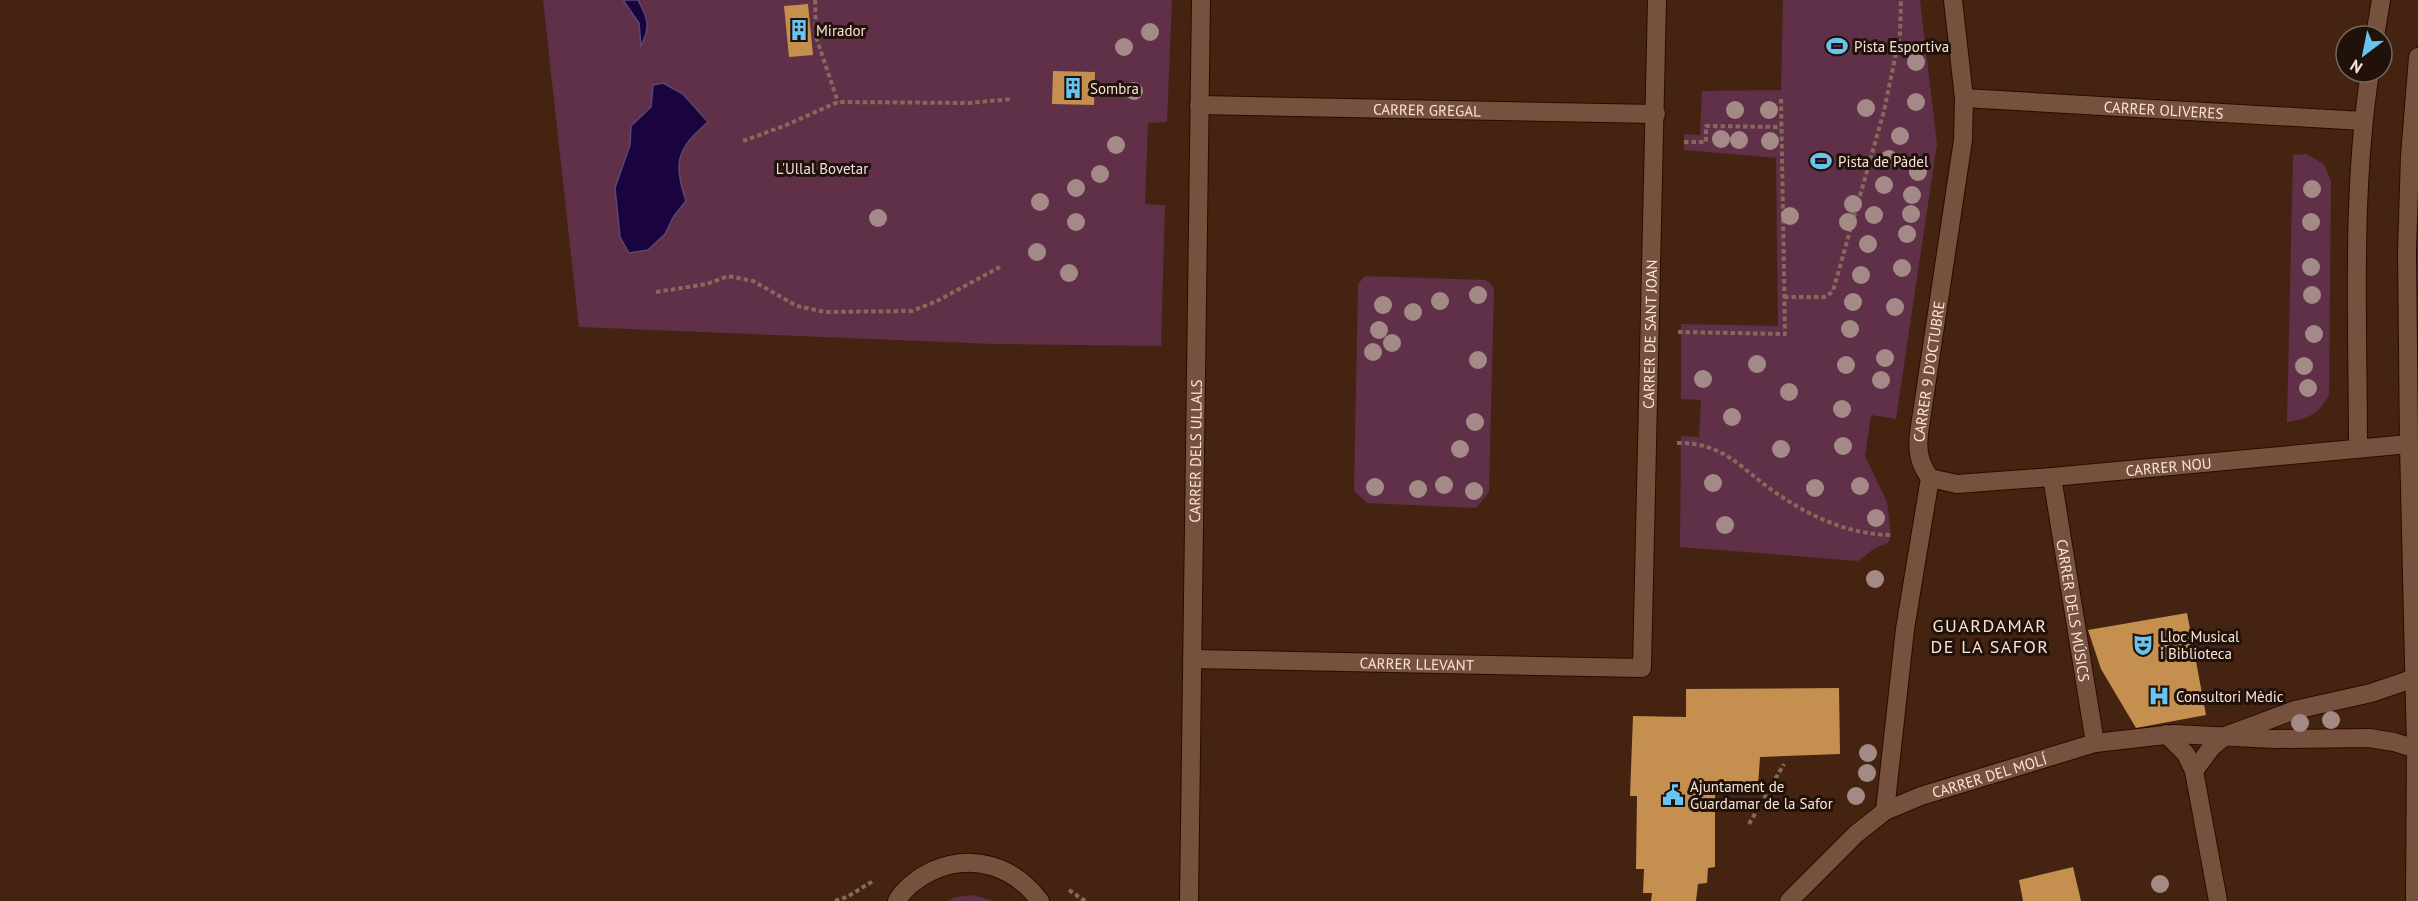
<svg xmlns="http://www.w3.org/2000/svg" width="2418" height="901" font-family="'PT Sans',sans-serif">
<style>
.green{fill:#5f3047}
.water{fill:#190440;stroke:#5c476e;stroke-width:1.5}
.building{fill:#c5904f}
.lines{fill:none;stroke-linecap:round;stroke-linejoin:round}
.minor-casing{stroke:#290c00;stroke-width:20}
.path{stroke:#866958;stroke-width:4;stroke-dasharray:4.5 3;stroke-linecap:butt}
.minor{stroke:#76523e;stroke-width:18}
.tree{fill:#a48a86}
.labels{text-anchor:middle;dominant-baseline:central;stroke-width:6;stroke-linejoin:round;paint-order:stroke}
.poi-label{font-size:15px;fill:#fae4d8;stroke:#20120a;text-anchor:start}
.street-label{font-size:15px;fill:#fae4d8;stroke:#20120a}
.park-label{font-size:15px;fill:#f3dde6;stroke:#20120a}
.quarter-label{font-size:18px;letter-spacing:1.5px;fill:#fae4d8;stroke:#20120a}
</style>
<rect width="100%" height="100%" fill="#442410"/>
<g class="green">
<path d="M543,0H1172L1167,122L1148,123L1145,204L1165,205L1161,346L994,344L579,327Z"/>
<path d="M1783,0H1920L1937,144L1896,419L1871,415L1865,456L1887,502L1891,536L1888,543L1875,548L1858,561L1680,547L1681,436L1699,437L1701,400L1681,399V324L1778,326L1776,158L1684,150V134L1700,135L1702,91L1781,90Z"/>
<path d="M2306,154L2324,164L2331,182L2329,394C2320,414 2308,419 2287,422L2293,155Z"/>
<path d="M1365,276L1486,280L1494,288L1489,492L1476,508L1367,503L1354,491L1358,284Z"/>
<path d="M973,895L993,901H947L956,897Z"/>
</g>
<g class="water">
<path d="M623,0H638C648,19 651,26 641,46L639,23Z"/>
<path d="M663,83L683,94L708,122C677,149 673,161 686,201L674,216L665,234L648,250L629,253L620,237L615,188L630,145L631,126L651,107L653,85Z"/>
</g>
<g class="building">
<path d="M808,4L813,55L789,57L784,6Z"/>
<path d="M1053,71L1095,72L1094,105L1052,104Z"/>
<path d="M2187,613L2206,715L2136,728L2101,669L2088,630Z"/>
<path d="M1839,688L1840,754L1760,757L1758,787L1732,786L1731,794L1715,792V867L1708,868L1707,883L1698,884L1696,901H1651L1652,893H1643L1644,869H1636L1637,796H1630L1633,716L1686,717V689Z"/>
<path d="M2073,867L2081,901H2023L2019,880Z"/>
</g>
<g class="lines">
<defs>
<g id="minor">
<path d="M2375,36L2381,0"/>
<path id="s1" d="M1964,98L2363,121"/>
<path id="s2" d="M1199,105L1656,114"/>
<path d="M2358,449C2358,323 2351,196 2370,72"/>
<path id="s3" d="M2052,477L2095,743"/>
<path id="s4" d="M1930,478L1957,484L2052,477L2409,444"/>
<path id="s5" d="M1192,659L1642,668L1657,0"/>
<path d="M2166,734L2186,754L2194,771L2218,901"/>
<path d="M2194,771L2211,748L2225,736L2295,710L2371,693L2415,678"/>
<path id="s6" d="M1885,811L1905,629L1930,478C1919,463 1917,451 1919,433L1963,140L1964,98L1953,0"/>
<path d="M897,901C904,888 919,877 932,871C973,853 1014,866 1040,901"/>
<path id="s7" d="M1189,901L1201,0"/>
<path id="s8" d="M1789,901L1856,834L1885,811L1921,796L2095,743L2174,734L2275,739L2369,738L2394,742L2416,749"/>
<path d="M2415,901L2416,749L2409,444L2407,252L2410,156L2418,57"/>
</g>
</defs>
<use href="#minor" class="minor-casing"/>
<g class="path">
<path d="M815,0L816,37L838,102"/>
<path d="M743,141L784,126L838,102L969,103L1012,99"/>
<path d="M1684,142H1706V126L1781,127"/>
<path d="M656,292L707,284L728,276L753,281L797,306L825,312L912,311L937,301L1000,267"/>
<path d="M1784,297H1826L1833,291L1884,111L1900,34L1901,0"/>
<path d="M1678,332L1785,334L1781,97"/>
<path d="M1677,443C1724,442 1741,469 1776,493C1811,517 1848,534 1890,535"/>
<path d="M1749,824L1784,764"/>
<path d="M1069,890L1085,901"/>
<path d="M835,901L847,897L873,881"/>
</g>
<use href="#minor" class="minor"/>
</g>
<g class="tree">
<circle cx="1150" cy="32" r="9"/>
<circle cx="1124" cy="47" r="9"/>
<circle cx="1916" cy="62" r="9"/>
<circle cx="1134" cy="91" r="9"/>
<circle cx="1916" cy="102" r="9"/>
<circle cx="1866" cy="108" r="9"/>
<circle cx="1735" cy="110" r="9"/>
<circle cx="1769" cy="110" r="9"/>
<circle cx="1900" cy="136" r="9"/>
<circle cx="1721" cy="139" r="9"/>
<circle cx="1739" cy="140" r="9"/>
<circle cx="1770" cy="141" r="9"/>
<circle cx="1116" cy="145" r="9"/>
<circle cx="1889" cy="159" r="9"/>
<circle cx="1918" cy="172" r="9"/>
<circle cx="1100" cy="174" r="9"/>
<circle cx="1884" cy="185" r="9"/>
<circle cx="1076" cy="188" r="9"/>
<circle cx="2312" cy="189" r="9"/>
<circle cx="1912" cy="195" r="9"/>
<circle cx="1040" cy="202" r="9"/>
<circle cx="1853" cy="204" r="9"/>
<circle cx="1911" cy="214" r="9"/>
<circle cx="1874" cy="215" r="9"/>
<circle cx="1790" cy="216" r="9"/>
<circle cx="878" cy="218" r="9"/>
<circle cx="1076" cy="222" r="9"/>
<circle cx="1848" cy="222" r="9"/>
<circle cx="2311" cy="222" r="9"/>
<circle cx="1907" cy="234" r="9"/>
<circle cx="1868" cy="244" r="9"/>
<circle cx="1037" cy="252" r="9"/>
<circle cx="2311" cy="267" r="9"/>
<circle cx="1902" cy="268" r="9"/>
<circle cx="1069" cy="273" r="9"/>
<circle cx="1861" cy="275" r="9"/>
<circle cx="1478" cy="295" r="9"/>
<circle cx="2312" cy="295" r="9"/>
<circle cx="1440" cy="301" r="9"/>
<circle cx="1853" cy="302" r="9"/>
<circle cx="1383" cy="305" r="9"/>
<circle cx="1895" cy="307" r="9"/>
<circle cx="1413" cy="312" r="9"/>
<circle cx="1850" cy="329" r="9"/>
<circle cx="1379" cy="330" r="9"/>
<circle cx="2314" cy="334" r="9"/>
<circle cx="1392" cy="343" r="9"/>
<circle cx="1373" cy="352" r="9"/>
<circle cx="1885" cy="358" r="9"/>
<circle cx="1478" cy="360" r="9"/>
<circle cx="1757" cy="364" r="9"/>
<circle cx="1846" cy="365" r="9"/>
<circle cx="2304" cy="366" r="9"/>
<circle cx="1703" cy="379" r="9"/>
<circle cx="1881" cy="380" r="9"/>
<circle cx="2308" cy="388" r="9"/>
<circle cx="1789" cy="392" r="9"/>
<circle cx="1842" cy="409" r="9"/>
<circle cx="1732" cy="417" r="9"/>
<circle cx="1475" cy="422" r="9"/>
<circle cx="1843" cy="446" r="9"/>
<circle cx="1460" cy="449" r="9"/>
<circle cx="1781" cy="449" r="9"/>
<circle cx="1713" cy="483" r="9"/>
<circle cx="1444" cy="485" r="9"/>
<circle cx="1860" cy="486" r="9"/>
<circle cx="1375" cy="487" r="9"/>
<circle cx="1815" cy="488" r="9"/>
<circle cx="1418" cy="489" r="9"/>
<circle cx="1474" cy="491" r="9"/>
<circle cx="1876" cy="518" r="9"/>
<circle cx="1725" cy="525" r="9"/>
<circle cx="1875" cy="579" r="9"/>
<circle cx="2331" cy="720" r="9"/>
<circle cx="2300" cy="723" r="9"/>
<circle cx="1868" cy="753" r="9"/>
<circle cx="1867" cy="773" r="9"/>
<circle cx="1856" cy="796" r="9"/>
<circle cx="2160" cy="884" r="9"/>
</g>
<defs>
<symbol id="building-bare" viewBox="-9 -9 18 18"><path d="M-4-6H4V6H1V3H-1V6H-4ZM-2.5-4.3h1.7v1.8h-1.7ZM.8-4.3h1.7v1.8H.8ZM-2.5-1h1.7V.8h-1.7ZM.8-1h1.7V.8H.8Z" fill="#67c4f0" stroke="#20120a" stroke-width="2.5" paint-order="stroke"/></symbol>
<symbol id="stadium-bare" viewBox="-9 -9 18 18"><path d="M0-5a6.5 5 0 1 0 0 10a6.5 5 0 1 0 0-10ZM-3.5-1.8h7v3.6h-7Z" fill="#67c4f0" stroke="#20120a" stroke-width="2.5" paint-order="stroke"/></symbol>
<symbol id="theatre-bare" viewBox="-9 -9 18 18"><path d="M-5-5.5Q0-4 5-5.5V0Q5 5 0 6Q-5 5-5 0ZM-3.3-2.5H-1v1.5H-3.3ZM1-2.5H3.3v1.5H1ZM-2.8 1Q0 5.5 2.8 1Z" fill="#67c4f0" stroke="#20120a" stroke-width="2.5" paint-order="stroke"/></symbol>
<symbol id="hospital-bare" viewBox="-9 -9 18 18"><path d="M-5-5h3v3.5h4V-5h3V5h-3V1.5h-4V5h-3Z" fill="#67c4f0" stroke="#20120a" stroke-width="2.5" paint-order="stroke"/></symbol>
<symbol id="civic-bare" viewBox="-9 -9 18 18"><path d="M-.6-6.5H3V-4.5H.6V-3L4-1V1h2V6H-6V1h2V-1L-.6-3ZM-1.2 2.5V6h2.4V2.5Z" fill="#67c4f0" stroke="#20120a" stroke-width="2.5" paint-order="stroke"/></symbol>
</defs>
<g fill-rule="evenodd">
<use href="#building-bare" x="784" y="15" width="30" height="30"/>
<use href="#stadium-bare" x="1822" y="31" width="30" height="30"/>
<use href="#building-bare" x="1058" y="73" width="30" height="30"/>
<use href="#stadium-bare" x="1806" y="146" width="30" height="30"/>
<use href="#theatre-bare" x="2128" y="630" width="30" height="30"/>
<use href="#hospital-bare" x="2144" y="681" width="30" height="30"/>
<use href="#civic-bare" x="1658" y="780" width="30" height="30"/>
</g>
<g class="labels">
<g class="poi-label">
<text x="816" y="30">Mirador</text>
<text x="1854" y="46">Pista Esportiva</text>
<text x="1090" y="88">Sombra</text>
<text x="1838" y="161">Pista de Pàdel</text>
<text x="2160" y="636">Lloc Musical<tspan x="2160" dy="17">i Biblioteca</tspan></text>
<text x="2176" y="696">Consultori Mèdic</text>
<text x="1690" y="786">Ajuntament de<tspan x="1690" dy="17">Guardamar de la Safor</tspan></text>
</g>
<g class="street-label">
<text stroke="none"><textPath href="#s2" startOffset="228">CARRER GREGAL</textPath></text>
<text stroke="none"><textPath href="#s1" startOffset="200">CARRER OLIVERES</textPath></text>
<text stroke="none"><textPath href="#s5" startOffset="784">CARRER DE SANT JOAN</textPath></text>
<text stroke="none"><textPath href="#s6" startOffset="446">CARRER 9 D'OCTUBRE</textPath></text>
<text stroke="none"><textPath href="#s7" startOffset="450">CARRER DELS ULLALS</textPath></text>
<text stroke="none"><textPath href="#s4" startOffset="240">CARRER NOU</textPath></text>
<text stroke="none"><textPath href="#s3" startOffset="135">CARRER DELS MÚSICS</textPath></text>
<text stroke="none"><textPath href="#s5" startOffset="225">CARRER LLEVANT</textPath></text>
<text stroke="none"><textPath href="#s8" startOffset="242">CARRER DEL MOLÍ</textPath></text>
</g>
<g class="park-label">
<text x="822" y="168">L'Ullal Bovetar</text>
</g>
<g class="quarter-label">
<text x="1990" y="625">GUARDAMAR<tspan x="1990" dy="21">DE LA SAFOR</tspan></text>
</g>
</g>
<g transform="translate(2364 54) rotate(212)"><circle r="28" fill="#20120a" stroke="#77665c" stroke-width="1.5"/>
<path d="M0-4.5L10 22L0 15L-10 22Z" fill="#67c4f0"/>
<text y="-9" font-size="16" font-weight="bold" text-anchor="middle" fill="#fae4d8">N</text>
</g>
</svg>
